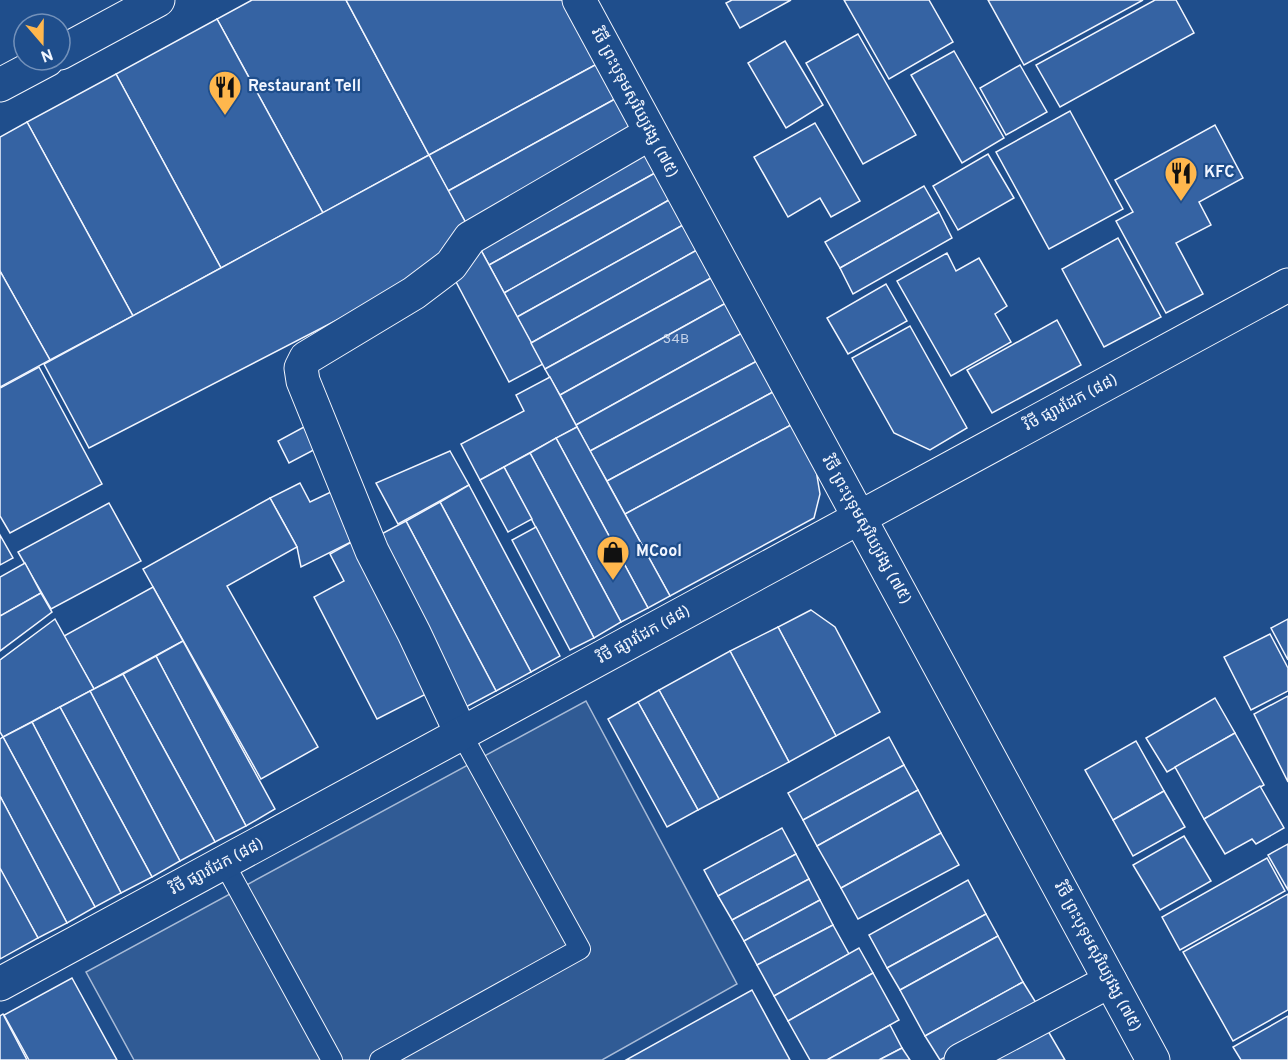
<svg xmlns="http://www.w3.org/2000/svg" width="1288" height="1060" font-family="Overpass,'Noto Sans Khmer',sans-serif">
<style>
.parking{fill:#305b95;stroke:#a8bbd7;stroke-width:1.5}
.building{fill:#3563a3;stroke:#f2f6ff;stroke-width:1.5}
.lines{fill:none;stroke-linecap:round;stroke-linejoin:round}
.lane-casing{stroke:#f2f6ff;stroke-width:22}
.street-casing{stroke:#f2f6ff;stroke-width:35}
.lane{stroke:#1f4e8c;stroke-width:20}
.street{stroke:#1f4e8c;stroke-width:33}
.labels{text-anchor:middle;dominant-baseline:central;stroke-width:4.5;stroke-linejoin:round;paint-order:stroke}
.number-label{font-size:14px;fill:#c3d1e8}
.poi-label{font-size:16px;font-weight:bold;fill:#f2f6ff;stroke:#1f4e8c;text-anchor:start}
.street-label{font-size:16px;fill:#f2f6ff;stroke:#1f4e8c}
</style>
<rect width="100%" height="100%" fill="#1f4e8c"/>
<path class="parking" d="M586,701L737,984L602,1060H134L86,972Z"/>
<g class="building">
<path d="M252,0H346L429,155L323,213L217,19Z"/>
<path d="M346,0H562L597,64L429,155Z"/>
<path d="M732,0H791L740,28L726,3Z"/>
<path d="M844,0H929L953,42L889,79Z"/>
<path d="M988,0H1143L1024,65Z"/>
<path d="M1155,0H1176L1194,33L1060,107L1036,65Z"/>
<path d="M217,19L323,213L221,268L116,74Z"/>
<path d="M858,34L916,135L863,164L806,63Z"/>
<path d="M785,41L823,105L786,128L748,63Z"/>
<path d="M954,51L1004,138L962,163L911,75Z"/>
<path d="M597,64L615,99L448,191L429,155Z"/>
<path d="M1020,65L1047,112L1006,135L980,88Z"/>
<path d="M116,74L221,268L133,316L27,122Z"/>
<path d="M615,99L633,133L467,225L448,191Z"/>
<path d="M1070,111L1123,209L1049,249L996,152Z"/>
<path d="M27,122L133,316L50,360L0,271V137Z"/>
<path d="M815,123L860,201L831,217L820,198L788,217L754,157Z"/>
<path d="M1215,125L1243,178L1199,202L1211,225L1176,243L1203,294L1166,313L1116,221L1133,212L1115,180Z"/>
<path d="M643,149L655,173L489,265L476,241Z"/>
<path d="M988,154L1014,198L958,230L933,186Z"/>
<path d="M429,155L467,225L438,268L89,448L44,364Z"/>
<path d="M655,173L669,200L504,293L489,265Z"/>
<path d="M924,186L939,212L840,268L825,242Z"/>
<path d="M669,200L683,225L517,317L504,293Z"/>
<path d="M939,212L952,238L853,294L840,268Z"/>
<path d="M683,225L697,250L531,343L517,317Z"/>
<path d="M1118,238L1161,317L1104,347L1062,269Z"/>
<path d="M476,241L543,364L509,382L454,278Z"/>
<path d="M697,250L711,278L545,369L531,343Z"/>
<path d="M947,253L956,271L979,258L1007,306L995,314L1011,342L951,376L897,281Z"/>
<path d="M0,271L50,360L0,387Z"/>
<path d="M711,278L726,303L560,395L545,369Z"/>
<path d="M886,284L907,321L848,354L827,318Z"/>
<path d="M726,303L742,333L576,425L560,395Z"/>
<path d="M1057,320L1081,365L992,413L967,370Z"/>
<path d="M910,326L967,428L930,450L894,433L852,358Z"/>
<path d="M742,333L757,361L590,451L576,425Z"/>
<path d="M757,361L773,392L607,481L590,451Z"/>
<path d="M39,367L102,484L10,533L0,516V388Z"/>
<path d="M550,377L577,427L480,480L461,444L524,411L516,395Z"/>
<path d="M773,392L791,425L625,514L607,481Z"/>
<path d="M315,421L327,443L289,463L278,441Z"/>
<path d="M791,425L816,470L820,494L814,518L670,596L625,514Z"/>
<path d="M577,427L670,596L648,608L556,438Z"/>
<path d="M556,438L648,608L621,622L530,453Z"/>
<path d="M450,451L469,485L398,524L376,483Z"/>
<path d="M530,453L621,622L594,638L504,467Z"/>
<path d="M504,467L532,519L508,532L480,480Z"/>
<path d="M300,483L310,502L333,491L357,539L301,567L297,547L270,498Z"/>
<path d="M469,485L560,656L531,672L440,502Z"/>
<path d="M270,498L297,547L227,586L318,747L261,779L143,569Z"/>
<path d="M440,502L531,672L496,691L406,521Z"/>
<path d="M109,503L141,561L51,609L18,552Z"/>
<path d="M406,521L496,691L462,709L370,540Z"/>
<path d="M536,527L594,638L570,650L512,540Z"/>
<path d="M0,535L13,558L0,565Z"/>
<path d="M357,539L434,690L377,719L314,597L344,581L330,554Z"/>
<path d="M25,563L41,593L0,616V577Z"/>
<path d="M153,587L183,641L94,689L64,636Z"/>
<path d="M41,593L52,612L0,651V616Z"/>
<path d="M811,610L835,627L880,712L836,736L778,627Z"/>
<path d="M55,619L94,689L3,737L0,732V660Z"/>
<path d="M1288,619V660L1271,628Z"/>
<path d="M778,627L836,736L789,762L730,651Z"/>
<path d="M1270,634L1288,668V691L1251,710L1224,657Z"/>
<path d="M183,641L275,809L246,826L156,656Z"/>
<path d="M730,651L789,762L719,799L659,690Z"/>
<path d="M156,656L246,826L215,842L123,674Z"/>
<path d="M123,674L215,842L180,861L90,691Z"/>
<path d="M659,690L719,799L698,810L638,702Z"/>
<path d="M90,691L180,861L152,877L60,707Z"/>
<path d="M1288,696V782L1254,714Z"/>
<path d="M1215,698L1235,733L1167,772L1146,738Z"/>
<path d="M638,702L698,810L667,827L608,719Z"/>
<path d="M60,707L152,877L121,893L32,722Z"/>
<path d="M32,722L121,893L95,907L3,737Z"/>
<path d="M1235,733L1264,785L1204,819L1175,767Z"/>
<path d="M3,737L95,907L67,923L0,796V739Z"/>
<path d="M889,737L904,765L803,820L788,793Z"/>
<path d="M1136,741L1164,791L1113,820L1085,770Z"/>
<path d="M904,765L918,790L817,846L803,820Z"/>
<path d="M1260,786L1284,828L1256,844L1252,839L1225,854L1204,819Z"/>
<path d="M918,790L941,833L841,888L817,846Z"/>
<path d="M1164,791L1185,827L1133,856L1113,820Z"/>
<path d="M0,796L67,923L38,938L0,869Z"/>
<path d="M782,828L796,854L718,896L704,870Z"/>
<path d="M941,833L959,865L858,919L841,888Z"/>
<path d="M1184,836L1211,881L1160,910L1133,865Z"/>
<path d="M1288,844V890L1268,855Z"/>
<path d="M796,854L809,879L732,920L718,896Z"/>
<path d="M1267,858L1285,891L1180,950L1162,917Z"/>
<path d="M0,868L38,938L0,959Z"/>
<path d="M809,879L820,900L744,941L732,920Z"/>
<path d="M968,880L986,914L887,968L869,935Z"/>
<path d="M1288,894V1010L1233,1041L1183,952Z"/>
<path d="M820,900L833,925L757,965L744,941Z"/>
<path d="M986,914L998,936L900,990L887,968Z"/>
<path d="M833,925L849,954L774,996L757,965Z"/>
<path d="M998,936L1023,982L925,1036L900,990Z"/>
<path d="M859,948L873,973L788,1021L774,996Z"/>
<path d="M873,973L899,1020L827,1060H810L788,1021Z"/>
<path d="M72,978L117,1060H29L4,1015Z"/>
<path d="M1023,982L1038,1006L940,1060L925,1036Z"/>
<path d="M752,990L790,1060H626Z"/>
<path d="M3,1014L27,1060H0V1016Z"/>
<path d="M1288,1016V1060H1241L1233,1047Z"/>
<path d="M890,1025L902,1048L879,1060H827Z"/>
<path d="M1048,1031L1065,1060H989Z"/>
<path d="M902,1048L910,1060H879Z"/>
</g>
<g class="lines">
<defs>
<g id="lane">
<path d="M224,863L332,1060"/>
<path d="M380,1060L580,949L462,735"/>
</g>
<g id="street">
<path d="M579,0L1153,1060"/>
<path d="M60,53L158,0"/>
<path d="M0,85L47,60"/>
<path d="M462,735L414,633L372,551L303,381L301,368L306,358L414,293L451,265L470,238L649,134"/>
<path d="M0,984L1288,285"/>
<path d="M961,1060L1110,981"/>
</g>
</defs>
<use href="#lane" class="lane-casing"/>
<use href="#street" class="street-casing"/>
<use href="#lane" class="lane"/>
<use href="#street" class="street"/>
</g>
<defs>
<symbol id="restaurant-pin" viewBox="-11 -11 22 30"><path d="M0 17L-7.5 6A9.5 9.5 0 1 1 7.5 6Z" fill="#ffb74d" stroke="#1f4e8c"/><path d="M-5-6h1v4h1v-4h1v4h1v-4h1v5L-1.5 .5V6h-2V.5L-5-1ZM5-6V6H3V1.5H1.5Q1.5-4 5-6Z" fill="#111"/></symbol>
<symbol id="shop-pin" viewBox="-11 -11 22 30"><path d="M0 17L-7.5 6A9.5 9.5 0 1 1 7.5 6Z" fill="#ffb74d" stroke="#1f4e8c"/><path d="M-5-2.5h2.3a2.7 3.5 0 0 1 5.4 0H5L5.5 6h-11ZM-1.5-2.5h3a1.5 2.3 0 0 0-3 0Z" fill="#111"/></symbol>
</defs>
<g fill-rule="evenodd">
<use href="#restaurant-pin" x="206" y="68" width="38" height="52"/>
<use href="#restaurant-pin" x="1162" y="154" width="38" height="52"/>
<use href="#shop-pin" x="594" y="533" width="38" height="52"/>
</g>
<g class="labels">
<g class="number-label">
<text x="676" y="339">34B</text>
</g>
<g class="poi-label">
<text x="248" y="87">Restaurant Tell</text>
<text x="1204" y="173">KFC</text>
<text x="636" y="552">MCool</text>
</g>
<g class="street-label">
<text transform="translate(634 103) rotate(62)">វិថី ព្រះបុទុមសុរិយ្យវង្ស (៧៥)</text>
<text transform="translate(1071 403) rotate(-28)">វិថី ផ្សារដែក (៨៨)</text>
<text transform="translate(866 530) rotate(61)">វិថី ព្រះបុទុមសុរិយ្យវង្ស (៧៥)</text>
<text transform="translate(644 635) rotate(-29)">វិថី ផ្សារដែក (៨៨)</text>
<text transform="translate(217 867) rotate(-28)">វិថី ផ្សារដែក (៨៨)</text>
<text transform="translate(1097 957) rotate(62)">វិថី ព្រះបុទុមសុរិយ្យវង្ស (៧៥)</text>
</g>
</g>
<g transform="translate(42 42) rotate(160)"><circle r="28" fill="#1f4e8c" stroke="#7391ba" stroke-width="1.5"/>
<path d="M0-4.5L10 22L0 15L-10 22Z" fill="#ffb74d"/>
<text y="-9" font-size="16" font-weight="bold" text-anchor="middle" fill="#f2f6ff">N</text>
</g>
</svg>
